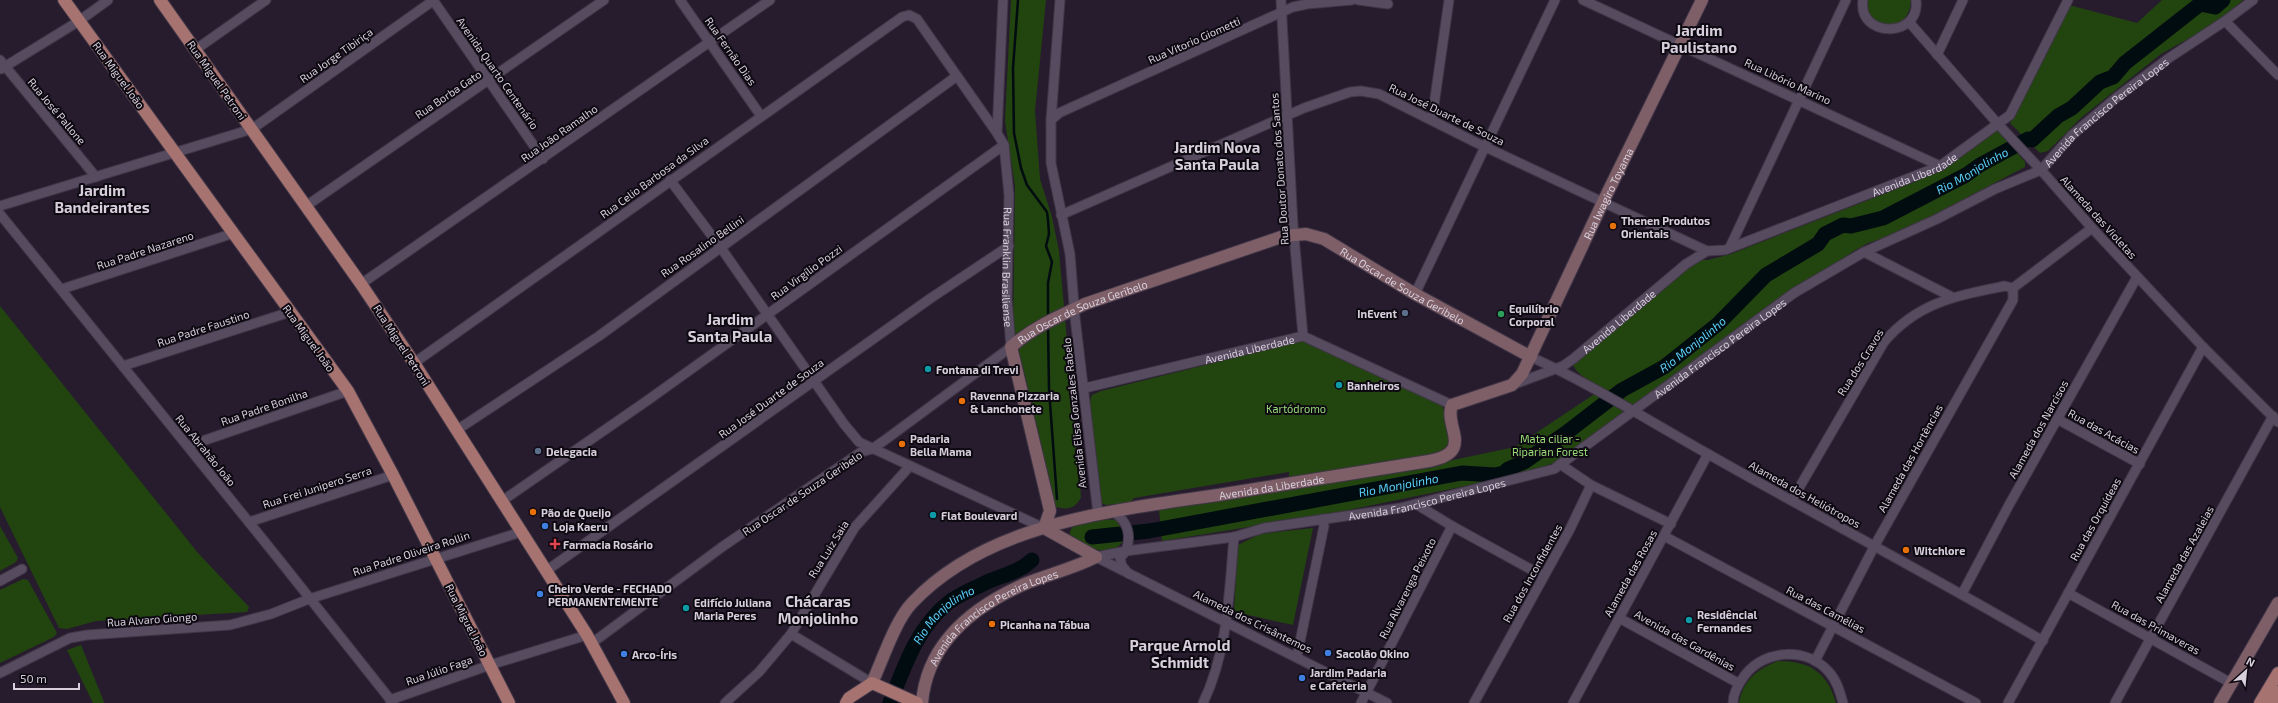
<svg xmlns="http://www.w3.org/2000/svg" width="2278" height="703" font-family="'Exo 2',sans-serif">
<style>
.green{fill:#22440f}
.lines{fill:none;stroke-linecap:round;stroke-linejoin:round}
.stream{stroke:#010c11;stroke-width:2.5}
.river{stroke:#010c11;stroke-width:15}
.street-casing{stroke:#403646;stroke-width:11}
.secondary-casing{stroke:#403646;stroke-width:14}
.primary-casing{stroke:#403646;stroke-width:14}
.street{stroke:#574b60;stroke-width:9}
.secondary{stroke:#7e5f68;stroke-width:12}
.primary{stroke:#a67370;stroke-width:12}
.food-dot{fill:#e8710a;stroke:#0d0911;stroke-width:1.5}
.service-dot{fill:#5c6f8a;stroke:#0d0911;stroke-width:1.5}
.leisure-dot{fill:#2e9e5b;stroke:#0d0911;stroke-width:1.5}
.culture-dot{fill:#0f9aa8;stroke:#0d0911;stroke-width:1.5}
.shop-dot{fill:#3f7fe0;stroke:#0d0911;stroke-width:1.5}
.health-dot{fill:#e0444e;stroke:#0d0911;stroke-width:1.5}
.labels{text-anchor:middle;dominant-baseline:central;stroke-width:4;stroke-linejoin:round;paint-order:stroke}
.street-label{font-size:11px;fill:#d7cfdc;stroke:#0d0911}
.poi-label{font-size:11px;font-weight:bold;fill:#d7cfdc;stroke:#0d0911;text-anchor:start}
.park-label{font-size:11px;fill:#98dc78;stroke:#0d0911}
.water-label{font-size:12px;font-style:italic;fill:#5ccff9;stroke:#0d0911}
.district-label{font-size:15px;font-weight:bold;fill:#d7cfdc;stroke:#0d0911}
</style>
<rect width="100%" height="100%" fill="#271c2e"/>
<g class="green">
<path d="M1011,0H1046L1035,111L1040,179L1052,217L1059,251L1081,497C1076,509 1067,510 1056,507L1022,363L1013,331L1015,186L1005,121Z"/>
<path d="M1866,0H1911C1910,35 1865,33 1866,0Z"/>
<path d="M2162,0H2243L2218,22L2161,54L2082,117L2048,151L2040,153L2010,123L2069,5L2137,23Z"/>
<path d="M1997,129L2025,162V167L1899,233L1868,243L1854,251L1794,290L1634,405C1618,396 1576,380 1572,362L1696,260H1708L1731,254L1917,181L1942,169Z"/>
<path d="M0,306L198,553L249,607L247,612L96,621L67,629L59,628L0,507Z"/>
<path d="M1302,341L1439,403C1448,411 1455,437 1447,448C1445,450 1442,453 1439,454L1289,479V472L1134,498L1130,503L1106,505L1101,503L1097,496L1090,401L1092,395L1101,391Z"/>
<path d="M1596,393L1622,406L1623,411L1617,418L1556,462L1524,474L1329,514L1162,541L1159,510L1316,481L1410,469L1515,447Z"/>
<path d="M1104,519L1117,520L1122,526L1123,541C1108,562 1085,544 1069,535L1072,527Z"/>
<path d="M0,526L18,558L16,562L0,571Z"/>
<path d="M1313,528L1293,625L1248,615L1234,610L1238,545L1260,534Z"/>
<path d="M23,579L28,580L57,633L54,637L0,663V590Z"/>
<path d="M81,645L104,702V703H93L67,650Z"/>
<path d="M1778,661C1810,661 1827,672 1836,703H1739C1743,680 1757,669 1778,661Z"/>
</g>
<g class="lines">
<g class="stream">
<path d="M1018,0L1013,68L1014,133L1021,168L1027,185L1047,212L1048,220L1049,234L1046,246L1052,262L1048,283V317"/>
<path d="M1048,326L1049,389L1057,499"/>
</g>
<g class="river">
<path id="s1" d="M1092,537L1149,531L1462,473L1495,475L1504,473L1508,469L1524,462L1566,433L1622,390L1664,367L1718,324L1766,275L1818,244L1825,234L1843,225L1851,226L1883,218L1966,175L1980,165L2028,139L2032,140L2058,116L2072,108L2100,82L2113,77L2125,63L2200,4L2215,7L2223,0"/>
<path id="s2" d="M890,703C904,667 917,628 948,603C958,595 971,590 983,584C1000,575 1017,574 1032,560"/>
</g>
<defs>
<g id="street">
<path d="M433,0L543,159"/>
<path d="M680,0L761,116"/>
<path d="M1060,0L1051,120V163L1070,254L1075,317L1098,514"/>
<path d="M1281,0L1293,225L1303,336"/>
<path d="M1358,0L1388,4"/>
<path d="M1583,0L1940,166"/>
<path d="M1863,0C1857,38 1921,39 1916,0"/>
<path d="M2225,21L2278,75"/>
<path d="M1909,22L1997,123L2041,170L2092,228L2203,347L2278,422"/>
<path d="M195,50L266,0"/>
<path d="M1937,55L1963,0"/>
<path d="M0,60L96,177"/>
<path d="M1,69L79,21L108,0"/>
<path d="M1432,119L1449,0"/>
<path d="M1051,120L1059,113L1293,7L1307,4L1352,0"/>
<path d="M997,133L1003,0"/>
<path d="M670,180L721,248L844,424L859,442L1044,528"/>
<path d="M0,206L252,129L434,0"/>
<path d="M306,206L604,0"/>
<path d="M0,214L277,557L393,703"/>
<path d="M1061,215L1304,108L1350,92L1361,91L1379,94L1479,144L1707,251"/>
<path d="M1730,247L1846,0"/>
<path d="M1864,252L1952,297"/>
<path d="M361,284L770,0"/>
<path d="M62,289L234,233"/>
<path d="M1415,294L1555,0"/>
<path d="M1531,357C1593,385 1649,421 1708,454C1819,517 1932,576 2043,641"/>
<path id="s3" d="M414,363L902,17L909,15L917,19L997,133L1004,145L1009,195L1007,298L1011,347L885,440L872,449L861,452L722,547L592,643"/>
<path d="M123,366L290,312"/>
<path id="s4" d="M1512,385L1563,366L1573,359L1686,264L1707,251L1725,250L1940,166L2010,115L2068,0"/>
<path id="s5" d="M1085,388L1303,336L1452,405"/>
<path d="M2057,419L2140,464"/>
<path d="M457,430L599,336L957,76"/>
<path d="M188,446L348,391"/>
<path d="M1591,485L1671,524"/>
<path d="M1792,500L1884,342C1918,302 1956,296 2005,286L2013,288L2092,228"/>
<path d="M502,501L648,400L1004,145"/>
<path d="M1416,504L1452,526L1543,576"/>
<path d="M249,522L393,475"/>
<path d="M1664,536L1976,703"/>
<path d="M1096,557L1387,703"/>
<path d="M1096,557L1126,551C1132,534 1127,520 1112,511"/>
<path d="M546,571L931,298L1009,246"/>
<path id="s6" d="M1129,574L1122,566L1120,558L1126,551L1234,537L1264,528L1400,508L1554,469L1794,293L1864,252L1937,219L1995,189L2041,170L2072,135L2117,97L2169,58L2225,21L2253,0"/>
<path d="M0,581L22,569"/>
<path d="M2068,593L2231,683"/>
<path d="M1962,594L2009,505L2137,277"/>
<path d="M1619,618L1738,683"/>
<path d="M791,634L872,683"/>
<path d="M1297,656L1324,526L1323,519"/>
<path d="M1815,661L1875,545L2013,300V288"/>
<path d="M0,673L70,638L87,635L230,625L271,614L309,599L521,532"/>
<path d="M390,700L490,665L587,635"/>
<path d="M725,703L759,672L791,634L855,527L910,466"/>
<path d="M1203,703C1228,651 1229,593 1234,537"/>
<path d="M1361,703L1452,526"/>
<path d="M1474,703L1570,529L1591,485L1560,464"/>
<path d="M1573,703L1708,454"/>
<path d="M1733,703C1733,693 1739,683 1745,675C1765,649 1807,647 1829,672C1837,681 1840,692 1843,703"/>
<path d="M2008,703L2203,347"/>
<path d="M2115,703L2273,416"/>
</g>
<g id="secondary">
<path id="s7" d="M1044,528L1050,511L1049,506L1011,347C1032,328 1059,316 1085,304L1284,236L1306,234L1324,239L1415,294L1531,357"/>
<path d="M1044,528L1096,557"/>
<path id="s8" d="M872,683C883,659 895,621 912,603C989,521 1119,510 1224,494C1293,483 1361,472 1429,461C1476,452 1443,426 1452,405L1512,385L1522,374L1603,202L1702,0"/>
<path id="s9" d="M922,703C927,642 974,606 1027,583C1050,574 1074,568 1096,557"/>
<path d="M2220,703L2278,603"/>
</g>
<g id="primary">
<path d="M64,0L348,391L393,475L509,703"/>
<path d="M160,0L361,284L414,363L587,635L624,703"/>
<path d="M846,703L849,698L872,683L917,703"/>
<path d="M2260,703L2278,673"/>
<path d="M2273,703L2278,692"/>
</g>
</defs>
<use href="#street" class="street-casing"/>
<use href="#secondary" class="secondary-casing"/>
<use href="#primary" class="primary-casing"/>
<use href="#street" class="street"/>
<use href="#secondary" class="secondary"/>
<use href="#primary" class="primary"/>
</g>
<g class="food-dot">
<circle cx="1613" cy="226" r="4"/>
<circle cx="962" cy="401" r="4"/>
<circle cx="902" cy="444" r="4"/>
<circle cx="533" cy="512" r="4"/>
<circle cx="1906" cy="550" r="4"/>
<circle cx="992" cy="624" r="4"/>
</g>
<g class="service-dot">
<circle cx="1405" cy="313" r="4"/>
<circle cx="538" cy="451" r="4"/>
</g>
<circle class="leisure-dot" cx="1501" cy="314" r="4"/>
<g class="culture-dot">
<circle cx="928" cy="369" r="4"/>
<circle cx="1339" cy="385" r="4"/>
<circle cx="933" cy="515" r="4"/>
<circle cx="686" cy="608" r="4"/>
<circle cx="1689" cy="620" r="4"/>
</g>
<g class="shop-dot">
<circle cx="545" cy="526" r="4"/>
<circle cx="540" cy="594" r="4"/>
<circle cx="1328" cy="653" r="4"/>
<circle cx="624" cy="654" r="4"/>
<circle cx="1302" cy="678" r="4"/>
</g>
<path class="health-dot" d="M553 538h4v4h4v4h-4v4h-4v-4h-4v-4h4z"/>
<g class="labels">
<g class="street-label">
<text transform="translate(1194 40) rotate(-24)">Rua Vitorio Giometti</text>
<text transform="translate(731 51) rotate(55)">Rua Fernão Dias</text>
<text transform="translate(336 55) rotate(-35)">Rua Jorge Tibiriça</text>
<text transform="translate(498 73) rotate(55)">Avenida Quarto Centenário</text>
<text transform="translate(119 75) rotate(54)">Rua Miguel João</text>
<text transform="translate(217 80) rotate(55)">Rua Miguel Petroni</text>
<text transform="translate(1788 81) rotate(25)">Rua Libório Marino</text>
<text transform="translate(448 94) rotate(-34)">Rua Borba Gato</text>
<text transform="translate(57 111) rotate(50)">Rua José Pallone</text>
<text stroke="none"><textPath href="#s6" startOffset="1126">Avenida Francisco Pereira Lopes</textPath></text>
<text transform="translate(1447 114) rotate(26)">Rua José Duarte de Souza</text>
<text transform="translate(559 133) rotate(-35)">Rua João Ramalho</text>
<text transform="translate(1279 169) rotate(-94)">Rua Doutor Donato dos Santos</text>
<text stroke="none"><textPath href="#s4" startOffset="461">Avenida Liberdade</textPath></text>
<text transform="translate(654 177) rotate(-36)">Rua Celio Barbosa da Silva</text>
<text stroke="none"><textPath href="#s8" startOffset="985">Rua Iwagiro Toyama</textPath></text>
<text transform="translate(2099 217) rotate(48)">Alameda das Violetas</text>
<text transform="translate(702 246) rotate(-35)">Rua Rosalino Bellini</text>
<text transform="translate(145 250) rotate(-18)">Rua Padre Nazareno</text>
<text stroke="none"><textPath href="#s3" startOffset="890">Rua Franklin Brasiliense</textPath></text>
<text transform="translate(806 272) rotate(-36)">Rua Virgílio Pozzi</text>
<text stroke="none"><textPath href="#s7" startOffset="615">Rua Oscar de Souza Geribelo</textPath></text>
<text stroke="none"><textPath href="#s7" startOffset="267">Rua Oscar de Souza Geribelo</textPath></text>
<text stroke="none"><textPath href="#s4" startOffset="126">Avenida Liberdade</textPath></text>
<text transform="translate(203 328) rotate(-18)">Rua Padre Faustino</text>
<text transform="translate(309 338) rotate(54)">Rua Miguel João</text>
<text transform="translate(402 345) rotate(57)">Rua Miguel Petroni</text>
<text stroke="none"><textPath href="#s6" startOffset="670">Avenida Francisco Pereira Lopes</textPath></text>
<text stroke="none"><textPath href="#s5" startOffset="169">Avenida Liberdade</textPath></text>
<text transform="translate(1860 362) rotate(-58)">Rua dos Cravos</text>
<text transform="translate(771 398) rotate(-36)">Rua José Duarte de Souza</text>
<text transform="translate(264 407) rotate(-19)">Rua Padre Bonilha</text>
<text transform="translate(1074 413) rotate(-96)">Avenida Elisa Gonzales Rabelo</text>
<text transform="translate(2038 429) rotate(-61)">Alameda dos Narcisos</text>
<text transform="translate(2104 431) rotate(29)">Rua das Acácias</text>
<text transform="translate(206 450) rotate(51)">Rua Abrahão João</text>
<text transform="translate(1910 458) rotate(-61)">Alameda das Hortências</text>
<text stroke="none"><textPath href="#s8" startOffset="475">Avenida da Liberdade</textPath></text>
<text transform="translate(317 487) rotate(-18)">Rua Frei Junipero Serra</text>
<text transform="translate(802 493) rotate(-34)">Rua Oscar de Souza Geribelo</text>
<text transform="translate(1805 494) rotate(29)">Alameda dos Heliótropos</text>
<text stroke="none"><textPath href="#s6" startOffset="334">Avenida Francisco Pereira Lopes</textPath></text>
<text transform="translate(2095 519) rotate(-61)">Rua das Orquídeas</text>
<text transform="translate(828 549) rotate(-58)">Rua Luiz Saia</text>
<text transform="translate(411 553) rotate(-18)">Rua Padre Oliveira Rollin</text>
<text transform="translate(2184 554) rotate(-61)">Alameda das Azaleias</text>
<text transform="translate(1532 573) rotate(-61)">Rua dos Inconfidentes</text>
<text transform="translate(1630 573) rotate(-61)">Alameda das Rosas</text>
<text transform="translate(1407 588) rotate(-63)">Rua Alvarenga Peixoto</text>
<text transform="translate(1826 609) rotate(28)">Rua das Camélias</text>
<text transform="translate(152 619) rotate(-4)">Rua Alvaro Giongo</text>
<text stroke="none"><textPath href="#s9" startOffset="120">Avenida Francisco Pereira Lopes</textPath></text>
<text transform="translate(467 620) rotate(63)">Rua Miguel João</text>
<text transform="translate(1253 621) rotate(26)">Alameda dos Crisântemos</text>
<text transform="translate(2156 627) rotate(29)">Rua das Primaveras</text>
<text transform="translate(1685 640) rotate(29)">Avenida das Gardênias</text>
<text transform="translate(439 670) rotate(-19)">Rua Júlio Faga</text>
</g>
<g class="poi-label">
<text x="1621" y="220">Thenen Produtos<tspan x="1621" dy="13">Orientais</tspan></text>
<text x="1509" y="308">Equilíbrio<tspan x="1509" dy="13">Corporal</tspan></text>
<text x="1397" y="313" text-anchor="end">InEvent</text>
<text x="936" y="369">Fontana di Trevi</text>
<text x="1347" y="385">Banheiros</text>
<text x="970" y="395">Ravenna Pizzaria<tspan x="970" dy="13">&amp; Lanchonete</tspan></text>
<text x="910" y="438">Padaria<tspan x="910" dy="13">Bella Mama</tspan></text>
<text x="546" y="451">Delegacia</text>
<text x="541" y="512">Pão de Queijo</text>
<text x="941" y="515">Flat Boulevard</text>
<text x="553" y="526">Loja Kaeru</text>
<text x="563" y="544">Farmacia Rosário</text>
<text x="1914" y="550">Witchlore</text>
<text x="548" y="588">Cheiro Verde - FECHADO<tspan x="548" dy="13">PERMANENTEMENTE</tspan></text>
<text x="694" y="602">Edifício Juliana<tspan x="694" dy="13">Maria Peres</tspan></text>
<text x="1697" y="614">Residêncial<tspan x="1697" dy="13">Fernandes</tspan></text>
<text x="1000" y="624">Picanha na Tábua</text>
<text x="1336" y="653">Sacolão Okino</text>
<text x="632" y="654">Arco-Íris</text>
<text x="1310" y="672">Jardim Padaria<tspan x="1310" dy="13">e Cafeteria</tspan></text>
</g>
<g class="park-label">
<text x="1296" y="408">Kartódromo</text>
<text x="1550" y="438">Mata ciliar -<tspan x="1550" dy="13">Riparian Forest</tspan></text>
</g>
<g class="water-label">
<text stroke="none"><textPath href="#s1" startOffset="983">Rio Monjolinho</textPath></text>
<text stroke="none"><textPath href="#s1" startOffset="647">Rio Monjolinho</textPath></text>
<text stroke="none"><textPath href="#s1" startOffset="311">Rio Monjolinho</textPath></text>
<text stroke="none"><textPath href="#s2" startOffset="106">Rio Monjolinho</textPath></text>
</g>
<g class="district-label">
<text x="1699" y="30">Jardim<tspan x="1699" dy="17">Paulistano</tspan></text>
<text x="1217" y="147">Jardim Nova<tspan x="1217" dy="17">Santa Paula</tspan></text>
<text x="102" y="190">Jardim<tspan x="102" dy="17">Bandeirantes</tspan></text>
<text x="730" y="319">Jardim<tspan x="730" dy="17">Santa Paula</tspan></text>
<text x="818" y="601">Chácaras<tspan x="818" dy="17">Monjolinho</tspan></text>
<text x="1180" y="645">Parque Arnold<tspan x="1180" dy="17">Schmidt</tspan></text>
</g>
</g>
<g transform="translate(2246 671) rotate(27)" stroke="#0d0911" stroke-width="3" paint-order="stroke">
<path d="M0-3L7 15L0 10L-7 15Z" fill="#d7cfdc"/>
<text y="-6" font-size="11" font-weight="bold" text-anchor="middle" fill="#d7cfdc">N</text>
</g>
<path d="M14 683v6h65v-6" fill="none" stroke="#d7cfdc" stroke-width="2"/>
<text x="20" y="683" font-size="12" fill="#d7cfdc" stroke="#0d0911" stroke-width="3" paint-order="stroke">50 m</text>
</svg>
